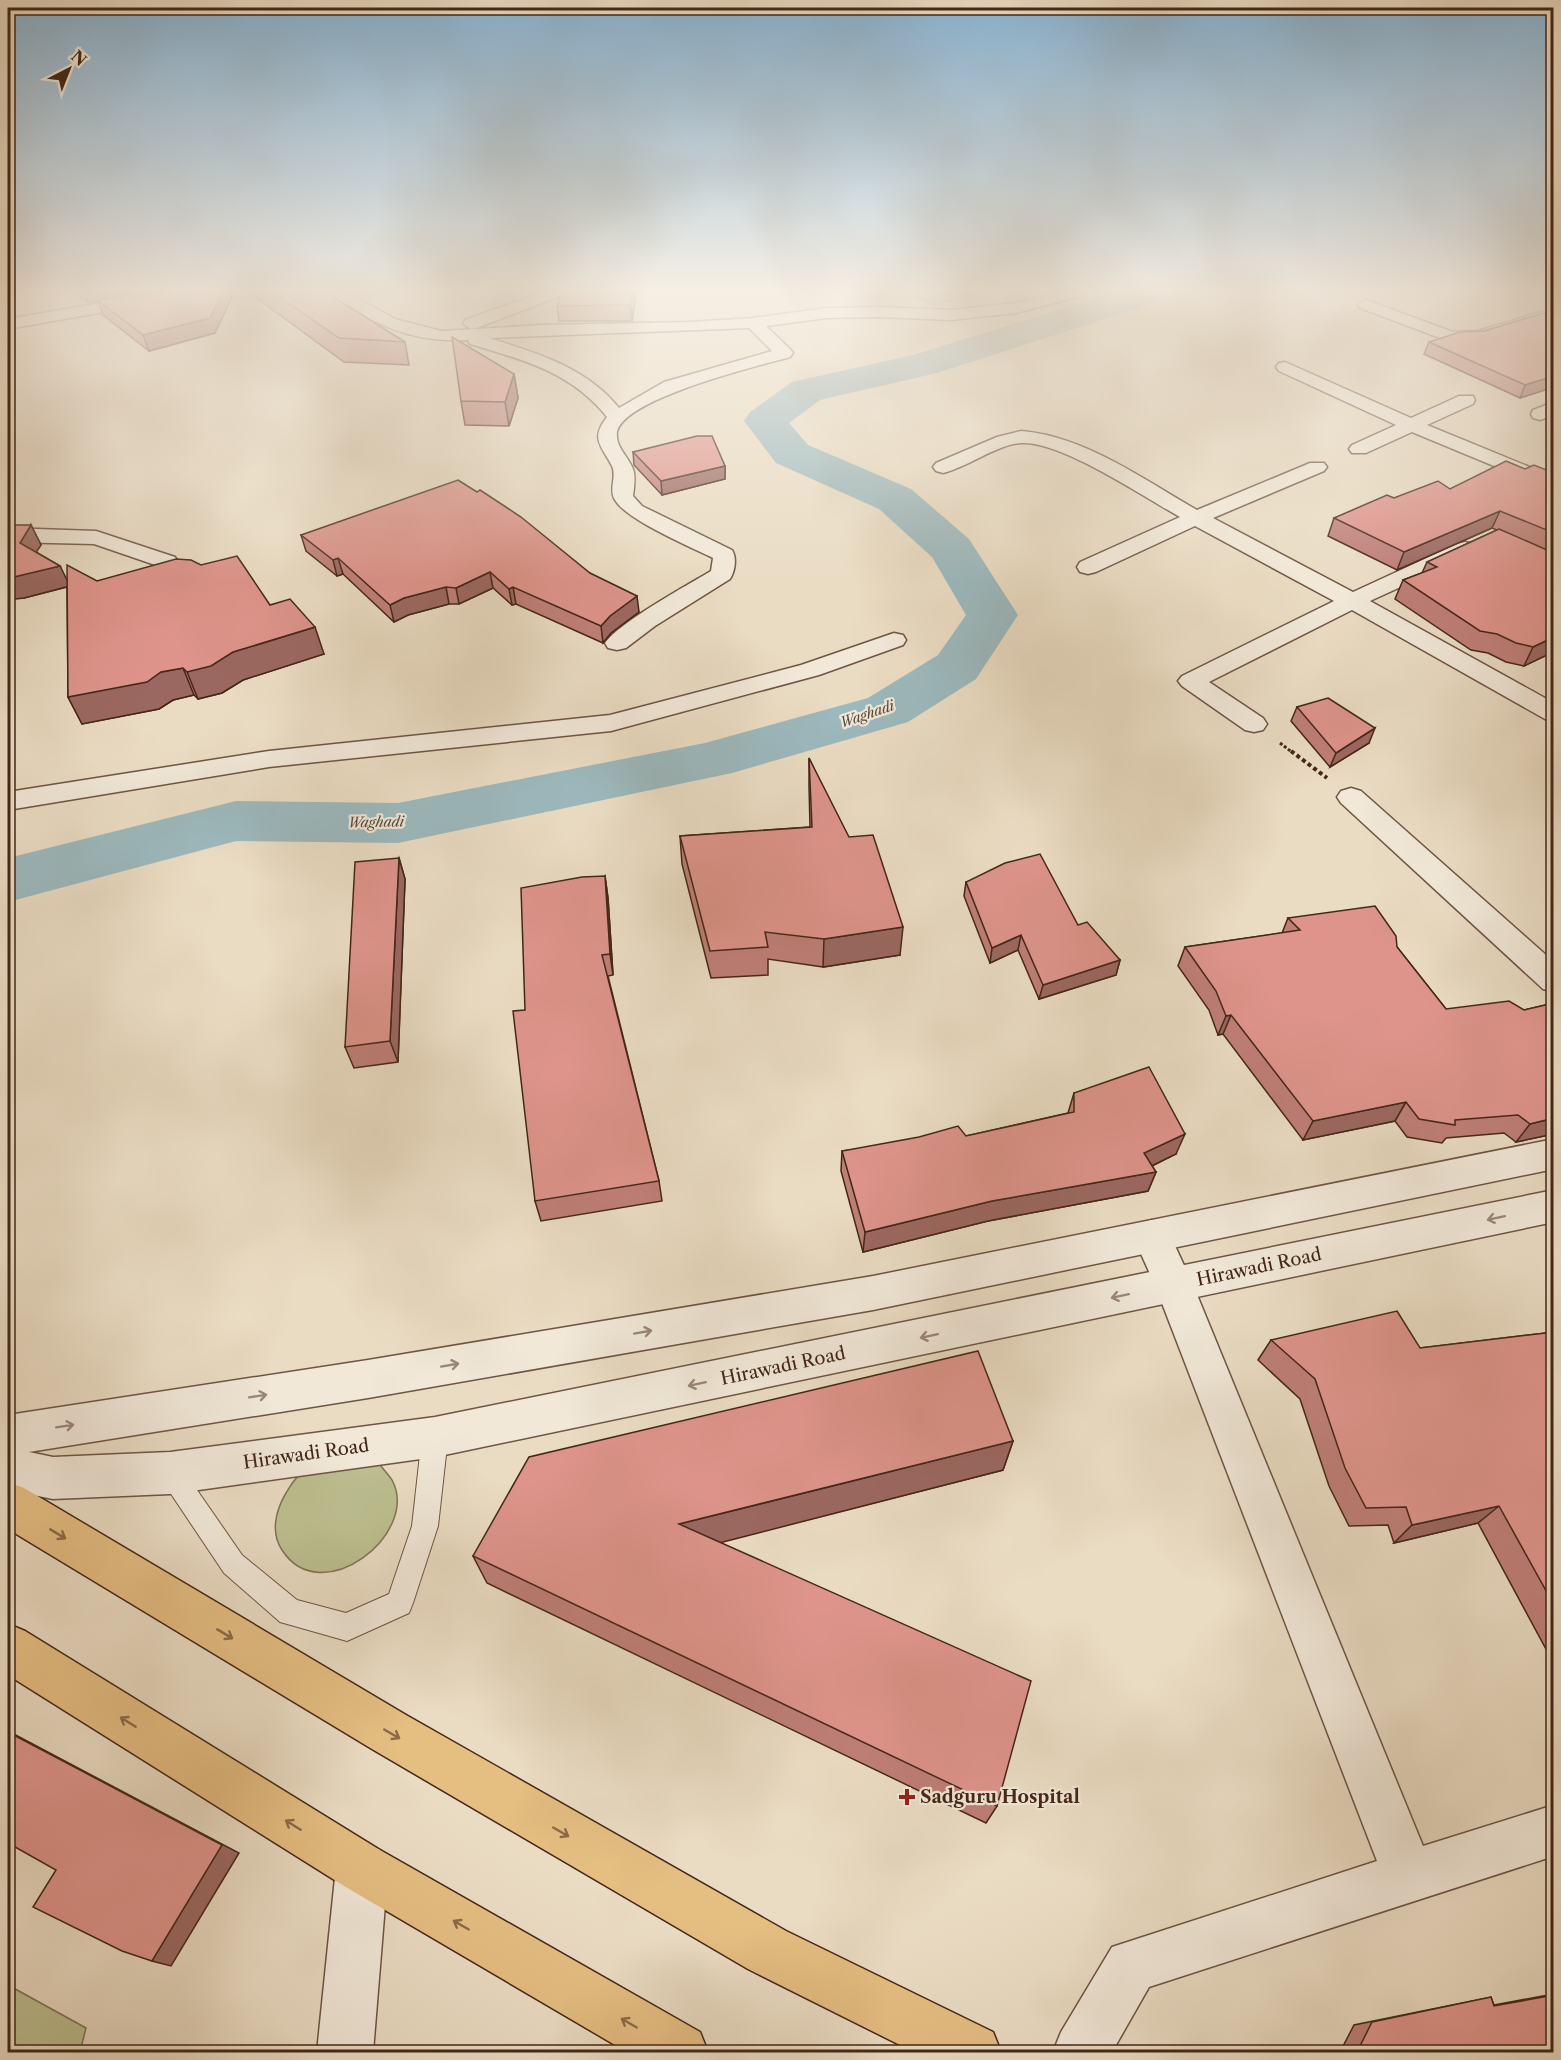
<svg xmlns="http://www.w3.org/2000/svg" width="1561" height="2060" font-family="'Libre Caslon Text',serif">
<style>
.green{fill:#bcbf90;stroke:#807254;stroke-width:1.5}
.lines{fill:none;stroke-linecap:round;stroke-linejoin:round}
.river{fill:#9cb9be;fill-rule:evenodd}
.service-casing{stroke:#6e5443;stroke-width:2}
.minor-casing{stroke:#6e5443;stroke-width:3}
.tertiary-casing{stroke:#6e5443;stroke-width:3}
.primary-casing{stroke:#442618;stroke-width:3}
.path-far1{stroke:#442618;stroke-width:3;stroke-dasharray:3 2;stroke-linecap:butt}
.path{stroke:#442618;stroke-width:4;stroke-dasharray:4 3;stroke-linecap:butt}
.service{fill:#f1e8d8;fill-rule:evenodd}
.minor{fill:#f1e8d8;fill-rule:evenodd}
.tertiary{fill:#f1e8d8;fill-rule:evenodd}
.primary{fill:#e5be82;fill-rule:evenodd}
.wall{fill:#bf7f78;stroke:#442618;stroke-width:1.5}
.shaded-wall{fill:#9b6861;stroke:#442618;stroke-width:1.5}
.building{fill:#de948b;stroke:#442618;stroke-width:1.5}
.oneway{stroke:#9a8778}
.oneway2{stroke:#8c6a48}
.poi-dot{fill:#8f2418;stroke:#f1e8d8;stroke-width:2}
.labels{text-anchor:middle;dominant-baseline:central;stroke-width:4.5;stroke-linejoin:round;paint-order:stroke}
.far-water-label{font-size:14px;font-style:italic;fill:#5a4b42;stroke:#f1e8d8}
.near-street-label{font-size:18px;fill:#442618;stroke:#f1e8d8}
.near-poi-label{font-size:18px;font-weight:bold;fill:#442618;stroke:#f1e8d8;text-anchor:start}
</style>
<rect width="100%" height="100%" fill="#eadcc3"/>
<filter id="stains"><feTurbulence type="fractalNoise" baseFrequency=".00333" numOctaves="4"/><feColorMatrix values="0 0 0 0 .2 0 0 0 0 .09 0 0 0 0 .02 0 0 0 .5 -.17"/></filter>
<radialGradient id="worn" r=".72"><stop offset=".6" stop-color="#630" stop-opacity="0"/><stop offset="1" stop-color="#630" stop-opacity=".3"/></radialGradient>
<g class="green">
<path d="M907,293H980L933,305Z"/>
<path d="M378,1462C382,1468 388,1474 392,1480C421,1534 321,1611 282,1550C270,1532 276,1510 286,1493C292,1482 302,1470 314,1464C323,1460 365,1462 378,1462Z"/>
<path d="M8,1985L86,2028L80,2052H8Z"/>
</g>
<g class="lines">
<path class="river" d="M1113,293H1166L1161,301L937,373L820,400L789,423L808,445L911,489L969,539L1018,615L976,679L908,722L732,773L398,843L236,841L8,902V858L236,801L398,803L705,743L868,698L938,655L966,615L932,557L879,509L776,463L744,421L750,412L792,382L913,355Z"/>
<defs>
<path id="service" d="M435,1425L444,1428L448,1437L438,1526L413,1603L409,1613L347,1641L280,1622L224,1573L157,1473L161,1464L170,1460L179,1464L242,1555L297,1600L346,1613L389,1594L412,1526L422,1437L426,1428Z"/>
<g id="minor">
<path d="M159,293H192L184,298L8,329V319Z"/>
<path d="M329,293H348L395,319L441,331L543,325L689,322L753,318L827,308L879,307L951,310L1016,303L1057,293H1082L1080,296L1016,313L951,320L879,317L827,318L766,326L790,349L793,353L790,357C758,366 624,398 617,432C615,447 628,456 633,469C636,476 634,488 633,496L642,506L732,550C737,558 735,571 730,579L655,626L626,648L617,650L608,648L605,643C620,622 686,586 711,571L713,558C691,547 622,518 614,498C609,489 617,476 612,466C601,445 590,439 607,417C571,372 523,360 470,344L468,340C421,342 392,332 352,309C344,304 334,300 329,293ZM749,328L772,351L664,382L619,408C586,367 537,353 489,338Z"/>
<path d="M540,293H562L560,296L477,328L471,329L463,324L465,320Z"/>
<path d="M1366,300L1453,332L1478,331L1554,308V318L1479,341L1451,342L1360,308L1358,305Z"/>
<path d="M1285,362L1411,418L1459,396H1473L1475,400L1473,404L1427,425L1554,477V491L1412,432L1366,453H1352L1349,449L1352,445L1396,425L1279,371L1276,367L1279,363Z"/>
<path d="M1554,402V415L1540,420L1533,418L1531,414L1533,410Z"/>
<path d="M1021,431C1084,436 1143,479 1197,510L1310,463H1324L1327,467L1324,471L1213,518L1353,592L1457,544L1465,542L1473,544L1476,549L1473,554L1370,601L1554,703V722L1545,719L1352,610L1209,682L1263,718L1267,724L1263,730L1254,732L1245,730L1182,686L1178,681L1182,676L1334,601L1195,526L1096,572L1088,574L1080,572L1077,567L1080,562L1180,517C1144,497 1060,440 1021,443C996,445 968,467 943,473L936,471L933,467L936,463L997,437Z"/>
<path d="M8,528L96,531L175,557L178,562L175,567L167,569L94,544L8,542Z"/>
<path d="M894,633L903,635L906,640L903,645L819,675L611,731L269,767L8,810V792L269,751L610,715L801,665Z"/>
<path d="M1351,788L1361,791L1554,962V992L1543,989L1341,803L1337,797L1341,791Z"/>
<path d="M1152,1220L1165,1224L1193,1285L1423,1846L1554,1805V1856L1149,1987L1112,2052H1053L1061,2032L1112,1947L1377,1861L1155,1285L1133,1236L1139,1224Z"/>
<path d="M362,1842L380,1850L388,1868L373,2052H317L336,1868L344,1850Z"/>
</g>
<path id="tertiary" d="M1554,1139V1169L873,1310L368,1398L29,1452L53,1457L170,1452L435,1417L1554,1190V1222L435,1457L170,1494L53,1499L8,1490V1415L368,1360L873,1276Z"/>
<g id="primary">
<path d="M8,1482L24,1488L406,1715L786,1931L993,2032L1001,2052H914L748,1969L372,1749L8,1529Z"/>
<path d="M8,1624L25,1631L380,1850L700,2032L708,2052H627L344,1886L8,1675Z"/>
</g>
</defs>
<use href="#service" class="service-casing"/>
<use href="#minor" class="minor-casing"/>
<use href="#tertiary" class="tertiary-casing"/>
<use href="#primary" class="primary-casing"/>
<path class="path-far1" d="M1280,743L1293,753"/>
<path class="path" d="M1291,751L1327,778"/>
<use href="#service" class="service"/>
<use href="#minor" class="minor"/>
<use href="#tertiary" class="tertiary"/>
<use href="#primary" class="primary"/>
</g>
<g class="wall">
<path d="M75,293H234L215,333L149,351L103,315L98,301L88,303Z"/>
<path d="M253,293H327L405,342L409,365L344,362L254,296Z"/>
<path d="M636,293L632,321H559L557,306Z"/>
<path d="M1554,310V387L1520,398L1424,354L1429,342L1484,331Z"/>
<path d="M514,374L518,398L509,426L465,425L461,401Z"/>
<path d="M633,452L725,466V479L662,495L634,465Z"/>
<path d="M1525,469L1554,473V657L1549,654L1524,666L1506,662L1488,653L1471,650L1395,599L1403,580L1422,573L1427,562L1497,530L1492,528L1397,570L1328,536L1334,518L1394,498L1450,489Z"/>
<path d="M31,525L41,545L36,552L60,566L67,581H97L270,605L324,654L243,680L222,693L198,699L194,695L173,700L159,709L82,724L68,697L67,587L24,598Z"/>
<path d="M301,535L590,573L639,612L611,633L603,643L516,604L512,605L493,588L459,604H449L408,615L394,622L343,574L337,576L306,551Z"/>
<path d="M1297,707L1369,743L1330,767L1291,721Z"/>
<path d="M809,758L900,955L823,967L768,959V975L711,978L682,864L680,836L810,827L809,786Z"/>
<path d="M399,858L405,879L398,1062L354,1068L345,1047Z"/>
<path d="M605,876L608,898L613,975L608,976L659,1181L662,1201L541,1221L535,1201L525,1010Z"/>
<path d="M966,882L1078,925L1120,960L1116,975L1039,999L1018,950L990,963L964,896Z"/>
<path d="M1288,918L1397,947L1446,1009L1524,1010L1554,1003V1134L1516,1142L1504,1133L1446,1138L1442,1143L1407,1137L1395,1121L1303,1140L1223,1034L1218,1035L1209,1010L1178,966L1185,947L1282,933Z"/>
<path d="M1074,1093L1176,1154L1152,1166L1156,1172L1148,1191L988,1221L863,1252L841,1171L842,1151L966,1136L1068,1113Z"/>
<path d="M1554,1332V1664L1478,1523L1394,1543L1388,1525L1349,1526L1329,1486L1300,1399L1258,1360L1271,1340L1420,1348Z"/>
<path d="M1013,1441L1003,1470L720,1542L997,1806L986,1823L487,1583L473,1556Z"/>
<path d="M1554,1994V2052H1340L1354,2025L1491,1997L1494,2005Z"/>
</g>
<g class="shaded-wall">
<path d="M84,293H149L97,300L98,301L88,303Z"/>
<path d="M222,293H234L215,333L149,351L143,335Z"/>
<path d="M633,293H636L632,321L630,305Z"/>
<path d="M514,374L518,398L509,426L505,402Z"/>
<path d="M1554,376V387L1520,398L1525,385Z"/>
<path d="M725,466V479L662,495L661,481Z"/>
<path d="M1500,511L1492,528L1397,570L1404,552Z"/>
<path d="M31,525L41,545L29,563L20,543Z"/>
<path d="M338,558L343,574L337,576L333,560Z"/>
<path d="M60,566L70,586L24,598L8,600V578Z"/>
<path d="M490,572L493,588L459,604L456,588Z"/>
<path d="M446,587L449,604L408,615L394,622L390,605L404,598Z"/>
<path d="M513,587L516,604L512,605L509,589Z"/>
<path d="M637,596L639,612L611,633L603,643L601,626L610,616Z"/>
<path d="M315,627L324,654L243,680L222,693L198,699L187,672L233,652Z"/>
<path d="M1554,637V645L1549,654L1524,666L1533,647Z"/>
<path d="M183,668L194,695L173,700L159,709L82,724L68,697L161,672Z"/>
<path d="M1375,728L1369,743L1330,767L1336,753Z"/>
<path d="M399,858L405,879L398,1062L390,1041Z"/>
<path d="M605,876L608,898L613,975L610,954Z"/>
<path d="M903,927L900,955L823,967L824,939Z"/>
<path d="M1021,935L1018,950L990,963L992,948Z"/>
<path d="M1120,960L1116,975L1039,999L1043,985Z"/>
<path d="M1231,1015L1223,1034L1218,1035L1226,1016Z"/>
<path d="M1406,1102L1395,1121L1303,1140L1313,1121Z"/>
<path d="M1554,1118V1134L1516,1142L1530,1124Z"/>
<path d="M1185,1134L1176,1154L1137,1173L1144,1153Z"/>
<path d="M1156,1172L1148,1191L988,1221L863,1252L865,1232L992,1201Z"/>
<path d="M1013,1441L1003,1470L684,1552L679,1524Z"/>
<path d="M1499,1506L1478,1523L1394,1543L1412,1525Z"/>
<path d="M8,1731L239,1853L171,1966L152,1961Z"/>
</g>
<g class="building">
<path d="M138,293H222L210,318L143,335L97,300Z"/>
<path d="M274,293H327L405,342L339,338Z"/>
<path d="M561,293H633L630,305L557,306Z"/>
<path d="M1554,310V376L1525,385L1429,342L1460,332L1484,331Z"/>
<path d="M452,337L514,374L505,402L461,401Z"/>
<path d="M697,436H712L725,466L661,481L633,452Z"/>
<path d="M1506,461L1525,469L1534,465L1554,473V533L1500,511L1404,552L1334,518L1387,495L1394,498L1438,481L1450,489Z"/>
<path d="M458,480L477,492L480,490L521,517L590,573L637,596L610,616L601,626L513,587L509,589L490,572L456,588L446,587L404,598L390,605L338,558L333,560L301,535Z"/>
<path d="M14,525H31L20,543L60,566L14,577L8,578V527Z"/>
<path d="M1499,529L1554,553V637L1533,647L1516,643L1497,634L1480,631L1403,580L1437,567L1427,562Z"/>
<path d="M237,556L270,605L290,599L315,627L233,652L211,666L187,672L183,668L161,672L147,682L68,697L67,565L97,581L176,559L191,560L201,565Z"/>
<path d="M1328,698L1375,728L1336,753L1297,707Z"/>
<path d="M809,758L849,837L873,835L903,927L824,939L765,932L768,947L710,951L680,836L812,827Z"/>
<path d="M1040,854L1078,925L1087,922L1120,960L1043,985L1021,935L992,948L966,882L1005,863Z"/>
<path d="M399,858L390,1041L345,1047L355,862Z"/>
<path d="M605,876L610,954L602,955L659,1181L535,1201L513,1011L525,1010L521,888L582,877Z"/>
<path d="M1375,906L1396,936L1397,947L1446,1009L1509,1001L1524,1010L1554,1003V1118L1530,1124L1518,1115L1455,1120V1125L1419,1119L1406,1102L1313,1121L1231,1015L1226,1016L1216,991L1185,947L1300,930L1288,918Z"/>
<path d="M1149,1067L1185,1134L1144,1153L1156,1172L992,1201L865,1232L842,1151L919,1137L958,1126L966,1136L1074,1112V1093Z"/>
<path d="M1397,1311L1420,1348L1554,1332V1605L1499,1506L1412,1525L1406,1507L1366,1508L1345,1468L1315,1379L1271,1340Z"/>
<path d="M978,1351L1013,1441L679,1524L1031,1681L997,1806L473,1556L529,1457Z"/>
<path d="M8,1732L222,1845L152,1961L122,1951L33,1907L56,1870L8,1843Z"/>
<path d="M1554,1995V2052H1357L1372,2022L1491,1997L1494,2006Z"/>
</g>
<defs><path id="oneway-shaft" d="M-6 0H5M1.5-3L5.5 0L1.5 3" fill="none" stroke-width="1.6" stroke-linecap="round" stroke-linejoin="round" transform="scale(1.5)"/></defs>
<g class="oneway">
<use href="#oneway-shaft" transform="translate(1496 1218) rotate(168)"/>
<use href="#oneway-shaft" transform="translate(1120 1296) rotate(168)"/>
<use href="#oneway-shaft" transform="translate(643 1332) rotate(-10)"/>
<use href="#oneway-shaft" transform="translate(929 1336) rotate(168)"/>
<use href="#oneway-shaft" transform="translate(450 1365) rotate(-10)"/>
<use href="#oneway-shaft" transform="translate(697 1384) rotate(168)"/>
<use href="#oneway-shaft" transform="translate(258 1396) rotate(-9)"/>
<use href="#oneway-shaft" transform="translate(65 1426) rotate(-9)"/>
</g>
<g class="oneway2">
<use href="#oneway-shaft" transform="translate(58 1534) rotate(31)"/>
<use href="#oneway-shaft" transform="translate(225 1634) rotate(31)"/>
<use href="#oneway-shaft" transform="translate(128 1722) rotate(-148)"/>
<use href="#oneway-shaft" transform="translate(392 1734) rotate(30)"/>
<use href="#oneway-shaft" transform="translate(293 1825) rotate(-148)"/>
<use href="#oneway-shaft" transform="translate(561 1832) rotate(30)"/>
<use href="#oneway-shaft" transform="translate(461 1925) rotate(-150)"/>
<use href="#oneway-shaft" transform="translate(629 2023) rotate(-150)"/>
</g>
<linearGradient id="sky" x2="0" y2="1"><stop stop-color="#89b6d7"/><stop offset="0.5" stop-color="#f6efe4"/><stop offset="1" stop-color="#f6efe4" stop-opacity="0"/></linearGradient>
<rect width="1561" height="581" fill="url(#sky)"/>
<path class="poi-dot" d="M904 1788h6v6h6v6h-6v6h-6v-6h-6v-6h6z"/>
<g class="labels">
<g class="far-water-label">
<text transform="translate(867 714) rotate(-19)">Waghadi</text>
<text transform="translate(376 822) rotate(-1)">Waghadi</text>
</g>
<g class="near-street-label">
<text transform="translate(1259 1267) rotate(-12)">Hirawadi Road</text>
<text transform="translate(783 1366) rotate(-12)">Hirawadi Road</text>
<text transform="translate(306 1454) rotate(-8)">Hirawadi Road</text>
</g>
<g class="near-poi-label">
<text x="920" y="1797">Sadguru Hospital</text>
</g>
</g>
<rect width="1561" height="2060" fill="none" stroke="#eadcc3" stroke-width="30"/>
<rect x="9" y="9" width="1543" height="2042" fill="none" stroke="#442618" stroke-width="3"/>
<rect x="15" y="15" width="1531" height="2030" fill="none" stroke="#442618" stroke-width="1.5"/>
<g transform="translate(69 69) rotate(42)" stroke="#f1e8d8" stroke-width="4.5" paint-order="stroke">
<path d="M0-4.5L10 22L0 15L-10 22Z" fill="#442618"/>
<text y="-9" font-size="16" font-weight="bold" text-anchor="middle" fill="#442618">N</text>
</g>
<rect width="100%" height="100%" filter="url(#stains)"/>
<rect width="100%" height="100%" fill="url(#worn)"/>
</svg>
